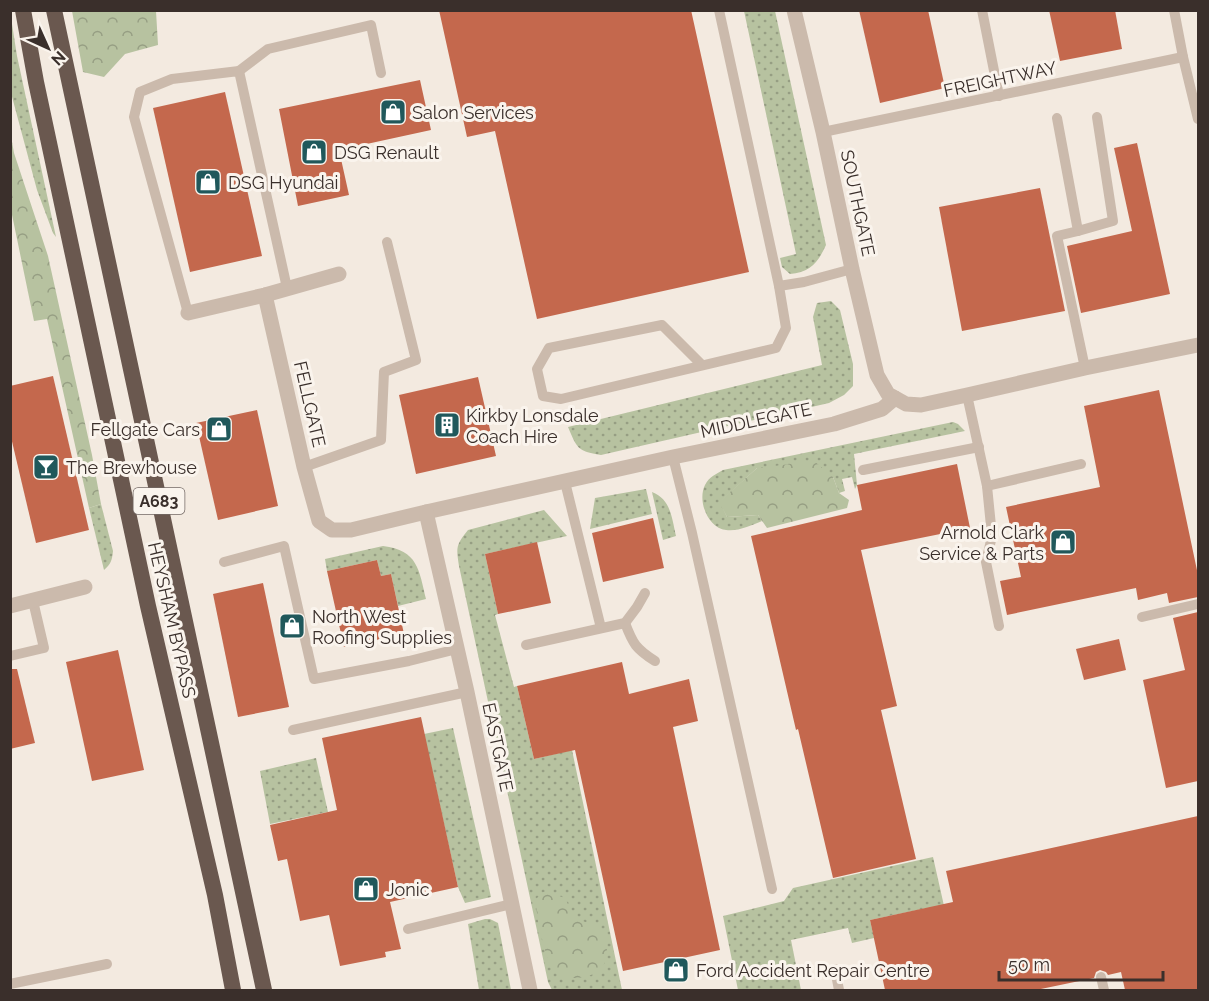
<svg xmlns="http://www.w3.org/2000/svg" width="1209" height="1001" font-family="Raleway,sans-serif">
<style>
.grass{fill:url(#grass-dots)}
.forest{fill:url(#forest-crowns)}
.building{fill:#c4684d}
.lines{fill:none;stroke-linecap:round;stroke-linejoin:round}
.service{stroke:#cbbaac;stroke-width:10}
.minor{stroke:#cbbaac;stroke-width:15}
.trunk{stroke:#6a584f;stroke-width:16}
.labels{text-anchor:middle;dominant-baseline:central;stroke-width:6;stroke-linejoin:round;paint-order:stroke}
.shield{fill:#faf4ed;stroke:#746a65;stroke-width:1.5}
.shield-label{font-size:16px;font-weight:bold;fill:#3a2f2b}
.street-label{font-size:18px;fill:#3a2f2b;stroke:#faf4ed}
.poi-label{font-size:18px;fill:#3a2f2b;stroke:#faf4ed;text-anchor:start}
</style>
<defs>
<pattern id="grass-dots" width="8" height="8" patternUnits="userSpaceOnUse" patternTransform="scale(1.5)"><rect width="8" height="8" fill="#b7c2a0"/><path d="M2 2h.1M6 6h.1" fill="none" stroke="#969e83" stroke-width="1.8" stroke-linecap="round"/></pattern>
<pattern id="forest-crowns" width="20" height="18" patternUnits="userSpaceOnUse" patternTransform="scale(1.5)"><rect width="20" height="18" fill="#b7c2a0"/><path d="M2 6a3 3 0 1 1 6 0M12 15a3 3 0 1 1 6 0" fill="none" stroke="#969e83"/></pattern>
</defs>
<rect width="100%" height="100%" fill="#f3eae0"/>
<g class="grass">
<path d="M10,11L17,56L56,237L53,233L37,190L11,93Z"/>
<path d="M744,11H775L826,245C818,263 810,272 790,274L782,267L780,258L796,254Z"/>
<path d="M831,301L840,310L853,364V386L844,395L829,403L601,455C577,451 577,448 568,427L822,365L813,317L817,303Z"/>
<path d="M953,422L958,424L965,431L854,454L857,485L855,489L852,477L842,479L845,491L839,493L833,477L757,468L720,502L727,517L758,515L762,521C752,525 737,532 726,530C708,528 697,501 705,485C709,477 716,474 723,470Z"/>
<path d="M646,489L652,514L590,529L595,498Z"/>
<path d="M652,492C671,499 672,519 676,536L663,540Z"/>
<path d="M101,504L113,551C112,560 111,564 104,570L89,508Z"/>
<path d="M544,510L567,536L485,554L498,614L495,615L514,687L517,686L534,759L572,750L622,990H552L548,982L459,566C456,547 456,545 468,530Z"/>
<path d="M383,546C418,550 419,570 426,599L398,606L391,574L381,576L377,560L327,571L325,559Z"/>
<path d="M453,728L491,897L465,903L458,887L424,734Z"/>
<path d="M316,758L328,812L270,824L260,771Z"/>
<path d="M933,857L963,990H945L927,908L870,920L874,938L852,943L848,928L791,940L801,990H738L723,916L784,901L793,888Z"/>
<path d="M485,919H490L498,923L511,990H479L468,924Z"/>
</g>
<g class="forest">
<path d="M72,11H156L158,45L125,54L104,77L83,72Z"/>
<path d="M11,136L14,153L48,256L92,455L101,504L89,508L47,319L34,321L11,210Z"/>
<path d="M814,461L833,477L839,493L849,500L847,508L767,528L758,515L727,517L719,502L757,468Z"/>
<path d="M543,892L553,894L565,898L575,919L596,925L604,930C606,941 610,955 603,966C594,980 564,982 553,970C548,965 537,922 537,913C536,908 536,903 536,899Z"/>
</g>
<g class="building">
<path d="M439,10H691L749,272L537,319L495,131L467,137Z"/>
<path d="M859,10H928L945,88L880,103Z"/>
<path d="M1049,10H1115L1122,49L1060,61Z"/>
<path d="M420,80L431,130L339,150L349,195L298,206L279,109Z"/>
<path d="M225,92L262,256L190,272L153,108Z"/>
<path d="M1137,143L1170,294L1081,313L1067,246L1132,231L1114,148Z"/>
<path d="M1040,188L1065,311L962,331L939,207Z"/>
<path d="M53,376L89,530L36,543L10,433V386Z"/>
<path d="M478,377L496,456L416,474L399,395Z"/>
<path d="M1159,390L1198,575V597L1169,603L1167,593L1138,600L1136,588L1007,615L1000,581L1021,577L1006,507L1100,487L1084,406Z"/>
<path d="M257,410L278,506L218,520L196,423Z"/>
<path d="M957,464L970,528L861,550L897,706L881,710L916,859L833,878L798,729L796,730L751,536L862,510L857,485Z"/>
<path d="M653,518L664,568L603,582L592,533Z"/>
<path d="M537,542L551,603L498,614L485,554Z"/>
<path d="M377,560L381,576L391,574L404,634L344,647L327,571Z"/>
<path d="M263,583L289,707L238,717L213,594Z"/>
<path d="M1198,612V781L1166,788L1143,680L1185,670L1173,618Z"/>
<path d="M1119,639L1126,670L1084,680L1076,649Z"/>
<path d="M118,650L144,770L92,781L66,662Z"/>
<path d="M622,662L629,694L689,679L698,721L673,727L720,950L623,971L575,750L534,759L517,686Z"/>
<path d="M10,669H17L35,743L10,749Z"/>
<path d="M421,717L458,887L390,902L401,949L385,952L386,957L340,966L329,915L300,921L287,859L278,861L270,825L337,810L322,738Z"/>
<path d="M1198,816V990H1125L1121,972L1108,975L1106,972L1100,970L1096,972L1094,978L1036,990H885L870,920L953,902L946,871Z"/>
</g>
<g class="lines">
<g class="service">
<path d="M719,10L779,286"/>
<path d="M982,10L999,96"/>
<path d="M1174,10L1183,57L1198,119"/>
<path d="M239,71L268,49L371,25L381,73"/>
<path d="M1057,118L1078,231L1057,236L1085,368"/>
<path d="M823,132L1183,57"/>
<path d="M1078,231L1113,221L1097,117"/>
<path d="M188,313L134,117L140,92L172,79L239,71L287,288"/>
<path d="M702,365L662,325L549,348L537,369L543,396L561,399L776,348L786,328L779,286L804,282L852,269"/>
<path d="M967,395L987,486L992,536L986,562L999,626"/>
<path d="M673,457L692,533L772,889"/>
<path d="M304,467L381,440L384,372L416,360L387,242"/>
<path d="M863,470L979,447"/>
<path d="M565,482L601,628"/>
<path d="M987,486L1081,464"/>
<path d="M224,562L284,546L314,679L409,661L457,649"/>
<path d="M1142,617L1198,604"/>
<path d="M625,623C633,644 636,649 655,661"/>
<path d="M526,645L625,623L637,607L645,593"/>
<path d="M10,656L44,648L33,601"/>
<path d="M293,730L467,692"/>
<path d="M408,929L511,904"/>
<path d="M835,969L839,990"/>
<path d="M1101,977L1104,990"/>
<path d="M10,984L107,964"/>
</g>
<g class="minor">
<path d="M794,10L823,132L852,269L877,375L888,394L906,404L921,405L967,395L1085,368L1198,345"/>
<path d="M265,295L304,467L319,521L332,530H351L426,512L673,457L834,424L882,409L895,398"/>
<path d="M188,313L265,295L339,274"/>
<path d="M426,512L467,692L530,990"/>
<path d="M10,606L85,587"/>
</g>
<g class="trunk">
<path d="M23,10L36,82L148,606L215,895L233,990"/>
<path d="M54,10L264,990"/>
</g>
</g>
<defs>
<symbol id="shop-square" viewBox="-11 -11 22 22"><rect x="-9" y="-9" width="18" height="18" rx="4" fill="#20585b" stroke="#faf4ed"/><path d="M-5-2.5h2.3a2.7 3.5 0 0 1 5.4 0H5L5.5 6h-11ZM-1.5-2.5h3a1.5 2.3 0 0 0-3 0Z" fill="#fff"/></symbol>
<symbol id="building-square" viewBox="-11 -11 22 22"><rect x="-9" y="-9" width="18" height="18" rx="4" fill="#20585b" stroke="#faf4ed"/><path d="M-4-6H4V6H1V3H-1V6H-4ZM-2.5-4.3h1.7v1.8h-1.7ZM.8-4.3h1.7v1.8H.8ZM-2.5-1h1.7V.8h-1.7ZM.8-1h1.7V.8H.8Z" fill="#fff"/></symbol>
<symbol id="bar-square" viewBox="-11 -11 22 22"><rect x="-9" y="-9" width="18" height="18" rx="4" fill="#20585b" stroke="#faf4ed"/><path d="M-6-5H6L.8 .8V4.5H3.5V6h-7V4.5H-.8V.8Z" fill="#fff"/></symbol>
</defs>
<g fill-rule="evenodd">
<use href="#shop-square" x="378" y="97" width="30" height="30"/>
<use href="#shop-square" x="299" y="137" width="30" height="30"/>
<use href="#shop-square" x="193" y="167" width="30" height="30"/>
<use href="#building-square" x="432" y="410" width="30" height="30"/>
<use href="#shop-square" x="204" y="414" width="30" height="30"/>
<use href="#bar-square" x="31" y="452" width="30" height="30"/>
<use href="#shop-square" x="1048" y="527" width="30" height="30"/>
<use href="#shop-square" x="277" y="611" width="30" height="30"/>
<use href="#shop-square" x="351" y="874" width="30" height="30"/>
<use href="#shop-square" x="661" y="955" width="30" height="30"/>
</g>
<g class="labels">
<rect class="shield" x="133.5" y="488" width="51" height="26" rx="4.5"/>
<g class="shield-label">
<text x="159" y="501">A683</text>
</g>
<g class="street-label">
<text transform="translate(1000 79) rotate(-12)">FREIGHTWAY</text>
<text transform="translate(858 203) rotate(78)">SOUTHGATE</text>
<text transform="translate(310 404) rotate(77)">FELLGATE</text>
<text transform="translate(756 420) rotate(-12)">MIDDLEGATE</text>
<text transform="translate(172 620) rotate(77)">HEYSHAM BYPASS</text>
<text transform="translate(498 747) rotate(78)">EASTGATE</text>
</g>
<g class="poi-label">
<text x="412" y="112">Salon Services</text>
<text x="334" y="152">DSG Renault</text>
<text x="228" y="182">DSG Hyundai</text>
<text x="466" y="415">Kirkby Lonsdale<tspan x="466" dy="21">Coach Hire</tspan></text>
<text x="200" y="429" text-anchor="end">Fellgate Cars</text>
<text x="66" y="467">The Brewhouse</text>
<text x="1044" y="532" text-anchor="end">Arnold Clark<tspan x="1044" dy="21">Service &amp; Parts</tspan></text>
<text x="312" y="616">North West<tspan x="312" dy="21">Roofing Supplies</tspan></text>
<text x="386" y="889">Jonic</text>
<text x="696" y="970">Ford Accident Repair Centre</text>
</g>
</g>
<rect width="1209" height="1001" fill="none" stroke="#3a2f2b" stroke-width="24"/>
<g transform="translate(48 48) rotate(135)" stroke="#faf4ed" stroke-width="4.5" paint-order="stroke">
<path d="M0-4.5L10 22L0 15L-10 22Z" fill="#3a2f2b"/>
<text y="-9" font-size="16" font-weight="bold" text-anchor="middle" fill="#3a2f2b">N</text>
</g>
<path d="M999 971v9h164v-9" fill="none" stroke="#3a2f2b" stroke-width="3"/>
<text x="1008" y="971" font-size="18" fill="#3a2f2b" stroke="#faf4ed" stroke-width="4.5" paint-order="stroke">50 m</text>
</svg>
